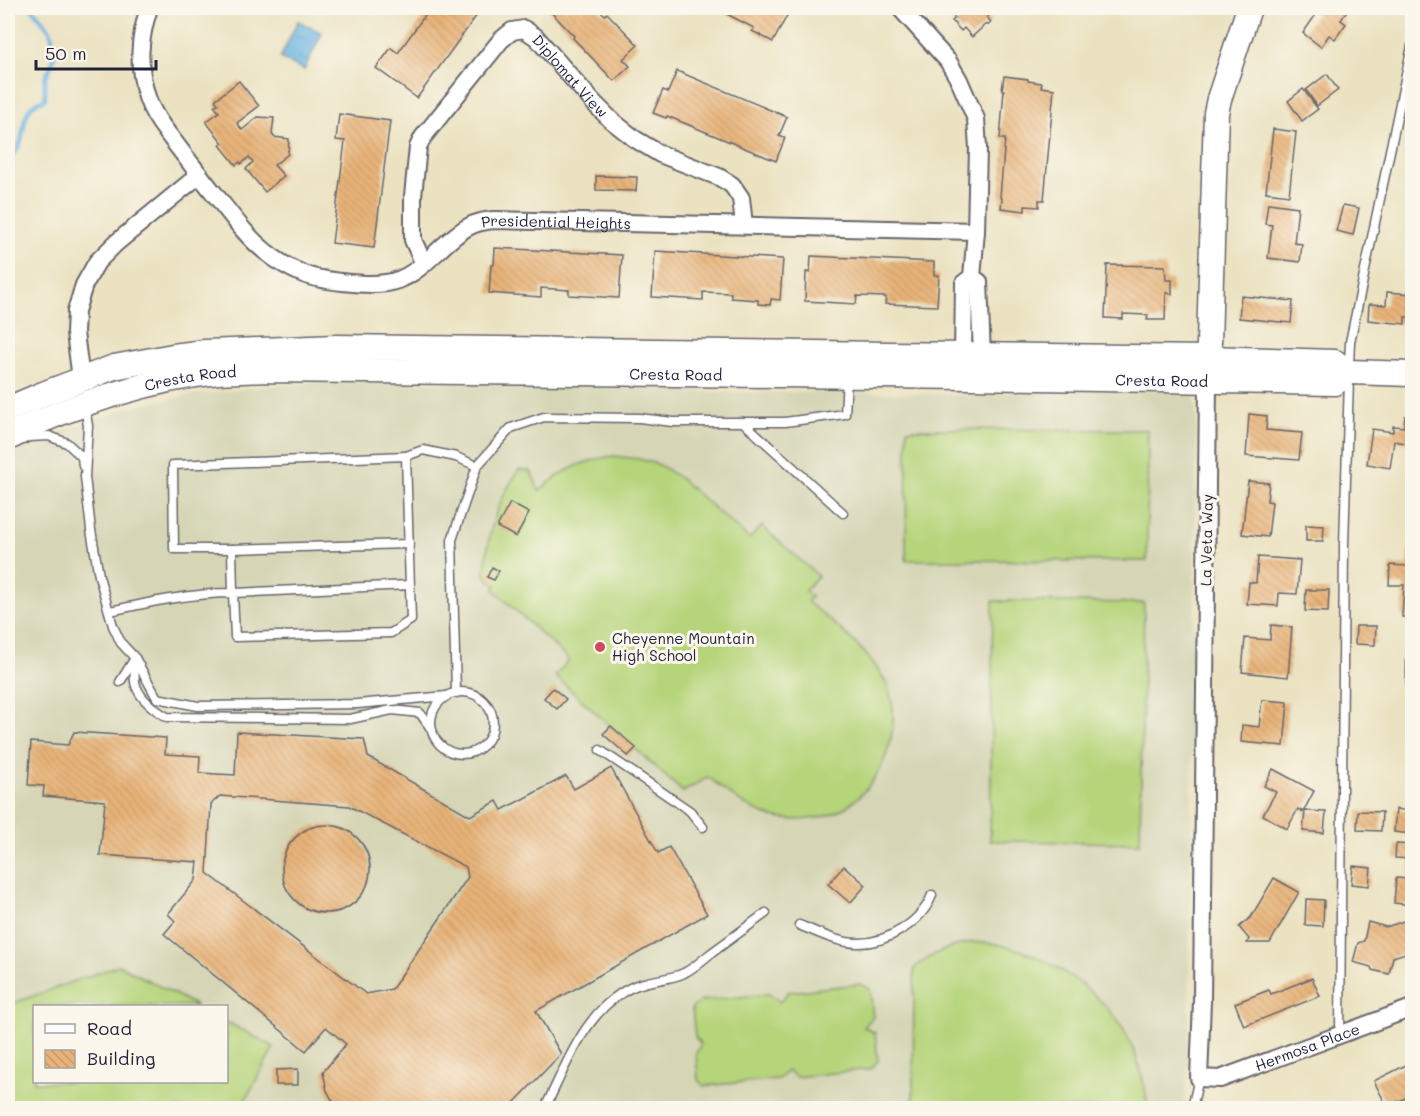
<svg xmlns="http://www.w3.org/2000/svg" width="1420" height="1116" font-family="Mali,sans-serif">
<style>
.built{fill:#d6d6b6;fill-rule:evenodd}
.pitch{fill:#b6d47a;stroke:#6c7b5a;stroke-width:1.5}
.water{fill:url(#water-ripples);stroke:#456b8e;stroke-width:1.5}
.lines{fill:none;stroke-linecap:round;stroke-linejoin:round}
.stream{stroke:#68b4e1;stroke-width:4.5}
.building{fill:url(#building-back-hatch);fill-rule:evenodd}
.lane-casing{stroke:#68656a;stroke-width:11}
.street-casing{stroke:#68656a;stroke-width:20}
.secondary-casing{stroke:#68656a;stroke-width:27}
.lane{stroke:#fff;stroke-width:8}
.street{stroke:#fff;stroke-width:16}
.secondary{stroke:#fff;stroke-width:24}
.poi-dot{fill:#d1495b;stroke:#fbf7ec;stroke-width:2}
.labels{text-anchor:middle;dominant-baseline:central;stroke-width:6;stroke-linejoin:round;paint-order:stroke}
.street-label{font-size:15px;fill:#22223b;stroke:#fbf7ec}
.poi-label{font-size:15px;fill:#22223b;stroke:#fbf7ec;text-anchor:start}
</style>
<defs>
<pattern id="water-ripples" width="26" height="14" patternUnits="userSpaceOnUse" patternTransform="scale(1.5)"><rect width="26" height="14" fill="#68b4e1"/><path d="M2 4q2-2 4 0t4 0M15 11q2-2 4 0t4 0" fill="none" stroke="#5592b8"/></pattern>
<pattern id="building-back-hatch" width="6" height="6" patternUnits="userSpaceOnUse" patternTransform="scale(1.5)"><rect width="6" height="6" fill="#e8b378"/><path d="M-1 5l2 2M0 0l6 6M5-1l2 2" fill="none" stroke="#c79a69"/></pattern>
</defs>
<rect width="100%" height="100%" fill="#fbf7ec"/>
<filter id="ink" filterUnits="userSpaceOnUse"><feTurbulence type="fractalNoise" baseFrequency=".0167" numOctaves="2"/><feDisplacementMap in="SourceGraphic" scale="12" xChannelSelector="R" yChannelSelector="G"/><feConvolveMatrix kernelMatrix="1 2 1 2 8 2 1 2 1" color-interpolation-filters="sRGB"/></filter>
<filter id="wash" filterUnits="userSpaceOnUse"><feTurbulence type="fractalNoise" baseFrequency=".008" numOctaves="4" result="noise"/><feDisplacementMap in="SourceGraphic" scale="24" xChannelSelector="R" yChannelSelector="G"/><feGaussianBlur stdDeviation="1.35" result="paint"/><feColorMatrix in="noise" values="0 0 0 0 0 0 0 0 0 0 0 0 0 0 0 0 0 1.4 0 .05"/><feComposite in="paint" operator="in"/></filter>
<g filter="url(#wash)">
<rect width="100%" height="100%" fill="#ebe2c1"/>
<path class="built" d="M319,381L625,384L661,389L709,392H822L981,395L1053,390L1188,391L1192,393L1195,399L1196,447L1188,1067L1184,1108H8V453L30,442L128,408L188,395ZM34,1006H226V1082H34Z"/>
<g class="pitch">
<path d="M907,429L1148,430L1147,561L906,560Z"/>
<path d="M613,456L639,459L660,465L681,479L749,539L762,526L818,576L805,591L812,597L807,601C835,626 869,649 886,683C907,727 880,792 837,812C823,819 798,821 783,819C754,816 729,794 708,777L683,792L555,676L569,660L494,590L496,585L487,578L485,574C487,535 496,502 519,470L531,471L539,491C563,470 581,461 613,456Z"/>
<path d="M993,601L1144,603L1140,843L990,841Z"/>
<path d="M973,942C980,943 988,943 996,944C1046,953 1109,995 1130,1042C1140,1063 1145,1085 1148,1108H907V1104L913,1103L914,968C935,952 948,947 973,942Z"/>
<path d="M119,965L197,1006H34V1082H226L227,1022L274,1047L241,1108H8V1005Z"/>
<path d="M860,984L870,989L873,1017L864,1027L875,1033L878,1061L871,1069L796,1077L788,1071L778,1079L704,1086L698,1080L696,1053L701,1044L695,1037L692,1008L700,1001L769,994L780,1002L788,992Z"/>
</g>
<path class="water" d="M298,21L322,33L304,70L280,58Z"/>
<g class="lines">
<g class="stream">
<path d="M8,159C29,145 19,118 32,106C35,103 41,101 45,99V78L52,64L55,50L50,30L32,8"/>
<path d="M8,290L10,292L8,307"/>
</g>
</g>
<g id="blocks">
<g class="building">
<path d="M430,8H482L417,98L376,68L391,48L398,53Z"/>
<path d="M547,8H597L605,15L607,13L638,45L623,59L630,66L614,81L573,38L574,36Z"/>
<path d="M715,8H791L773,42L752,31L754,28Z"/>
<path d="M948,8H998L987,17L991,22L987,25L986,24L972,37L964,28L961,31L952,21L955,18L950,13L952,11Z"/>
<path d="M1314,8H1349L1341,20L1346,24L1335,39L1329,35L1321,47L1303,33L1317,13L1312,9Z"/>
<path d="M677,71L787,117L779,136L785,138L776,161L667,116L666,118L653,113L663,90L668,92Z"/>
<path d="M1327,74L1338,90L1317,106L1306,90Z"/>
<path d="M1004,76L1028,79V81L1042,83L1041,87L1054,89L1044,200H1039V207L1025,206V211L1001,208L1002,198L1000,197L1005,139H1000L1004,90H1002Z"/>
<path d="M239,81L259,106L237,123L242,130L258,117L274,118L272,134L274,137L289,139L288,154L274,165L284,176L265,192L246,169L253,162L249,157L241,164L240,162L236,165L220,145L223,143L206,122L219,112L214,106L218,104L215,100Z"/>
<path d="M1303,89L1318,109L1302,121L1288,101Z"/>
<path d="M339,114L390,121L374,248L332,243L345,141L336,140Z"/>
<path d="M1273,129L1296,132L1289,195L1266,192Z"/>
<path d="M596,176L637,177L636,191L596,190Z"/>
<path d="M1268,203L1298,207L1294,243L1302,244L1300,262L1268,258L1272,225L1265,224Z"/>
<path d="M1343,205L1359,208L1353,235L1336,231Z"/>
<path d="M495,248L622,255L619,298L569,295V290L541,288V297L489,293L491,265H494Z"/>
<path d="M655,251L783,259L780,300L771,299L770,305L758,304V300L731,298V293L703,292V300L652,297Z"/>
<path d="M811,256L934,262V275H939L937,306L885,304L886,297L857,296L856,304L805,301L806,272L810,273Z"/>
<path d="M1107,265L1165,266L1166,280H1172V294L1166,293L1165,320H1147L1148,315L1123,314V319L1105,318Z"/>
<path d="M1387,292L1412,294V317H1405V324L1368,320L1369,304L1386,305Z"/>
<path d="M1241,296L1293,301L1291,323L1239,318Z"/>
<path d="M1249,414L1267,416L1266,430L1302,433L1299,460L1246,456Z"/>
<path d="M1405,416L1412,417V444L1394,441L1390,468L1367,464L1372,429L1393,432V426L1404,427Z"/>
<path d="M1248,481L1269,483L1267,501L1272,502L1268,537L1242,534Z"/>
<path d="M510,503L529,513L516,537L497,527Z"/>
<path d="M1306,525L1324,526L1323,541H1306Z"/>
<path d="M1408,550H1412V617H1402L1404,585H1389L1390,565L1408,566Z"/>
<path d="M1258,557L1300,560L1297,594L1279,593L1278,606L1247,604L1249,582L1256,583Z"/>
<path d="M492,567L499,571L494,580L487,577Z"/>
<path d="M1306,590H1329L1328,612L1305,611Z"/>
<path d="M1271,625L1292,627L1288,677L1242,672L1245,638L1270,640Z"/>
<path d="M1356,626H1376L1375,645L1355,644Z"/>
<path d="M1407,627H1412V686H1406Z"/>
<path d="M553,688L566,699L557,709L544,698Z"/>
<path d="M1262,700L1288,702L1284,746L1241,742L1242,725L1259,727Z"/>
<path d="M611,726L636,748L628,756L603,734Z"/>
<path d="M74,732L166,738L165,754L200,756L199,773L235,775L237,732L364,739L368,757L470,816L497,801L502,810L566,776L574,789L611,768L658,853L669,847L707,914L536,1011L561,1054L509,1108H337L327,1091L323,1072L346,1044L326,1027L306,1051L164,934L175,921L168,914L196,880L198,862L100,855L105,801L43,796L44,786L28,785L31,742L68,745ZM220,796L349,806L466,867L468,877L392,989L366,994L207,873L211,804Z"/>
<path d="M1273,769L1314,791L1303,812L1298,809L1287,829L1263,815L1276,792L1264,786Z"/>
<path d="M1411,803H1412V834L1394,832L1396,809L1410,811Z"/>
<path d="M1305,811L1326,812L1324,833L1303,831Z"/>
<path d="M1358,811L1382,812L1381,831L1357,830Z"/>
<circle cx="326" cy="869" r="44"/>
<path d="M1396,844L1412,845V905L1394,903L1396,878L1409,879L1411,859L1395,858Z"/>
<path d="M844,866L866,885L850,903L828,884Z"/>
<path d="M1353,866L1371,868L1369,886L1351,884Z"/>
<path d="M1274,878L1299,892L1270,943H1247L1249,939L1239,927L1251,917Z"/>
<path d="M1306,899L1324,900L1323,926L1305,925Z"/>
<path d="M1410,919L1412,920V951L1393,957L1389,974L1372,970L1371,967L1353,962L1358,943L1364,941L1368,922L1386,927Z"/>
<path d="M1312,978L1320,996L1244,1026L1235,1003L1269,990L1271,994Z"/>
<path d="M1412,1062V1095L1387,1107L1374,1081Z"/>
<path d="M298,1069V1085H276V1070Z"/>
</g>
</g>
</g>
<g filter="url(#ink)">
<use href="#blocks" fill-opacity="0" stroke="#68656a" stroke-width="1.5"/>
<g class="lines">
<defs>
<g id="lane">
<path d="M1349,366L1350,342L1412,46"/>
<path d="M85,406L88,426L85,477L91,530L99,576L113,626L121,643L135,658L120,682"/>
<path d="M743,422L843,513"/>
<path d="M8,447L29,437L49,436L67,443L82,457L83,466"/>
<path d="M406,456L423,450L456,457L477,466L511,428L544,417L639,418L673,422H785L845,414L847,378"/>
<path d="M232,549L409,544"/>
<path d="M110,611C151,602 192,593 233,593L235,637L391,633L411,620L406,456L173,465L174,549H232L233,593L410,585"/>
<circle cx="462" cy="723" r="31"/>
<path d="M456,693L452,540L477,466"/>
<path d="M432,730L420,713L392,710L350,719L167,717C155,710 138,698 135,682C134,675 135,666 135,658L157,698L198,706L357,704L447,696"/>
<path d="M600,750L690,811L703,827"/>
<path d="M799,925C817,932 838,943 857,943C886,944 922,922 932,895"/>
<path d="M1340,1035L1344,545L1349,379"/>
<path d="M545,1108C562,1074 577,1033 605,1006C616,996 630,986 644,983C658,979 671,979 684,973C694,968 701,961 710,954C729,940 747,927 766,913"/>
<path d="M1192,1108L1199,1078"/>
</g>
<g id="street">
<path id="s1" d="M149,8C139,39 137,65 147,97C153,116 166,131 178,147C191,164 204,181 217,197C232,216 247,237 266,252C276,260 289,268 301,273C318,281 367,286 386,283C420,279 440,242 468,227C476,222 485,221 494,220L976,231"/>
<path d="M900,8L948,61L959,80L976,119L978,148L976,231L972,277L964,283L963,356"/>
<path id="s2" d="M424,264L413,240V196L418,147L423,137L501,40L512,31L524,29L536,37L594,103L611,120L635,139L660,154L719,177L732,185L741,198L744,225"/>
<path d="M972,277L979,282L982,356"/>
<path d="M81,379L75,333L76,311L84,285L97,262L116,243L199,175"/>
<path id="s3" d="M1208,382L1202,1001L1199,1078L1220,1079L1412,1008"/>
</g>
<g id="secondary">
<path d="M1208,375L1216,113L1219,99L1249,8"/>
<path d="M8,409L43,394L114,367L173,356L205,352L336,347L1209,358L1335,362L1349,372L1412,374"/>
<path id="s4" d="M8,435C74,405 144,380 218,372C233,371 248,371 264,370L972,377L1335,383L1349,372"/>
</g>
</defs>
<use href="#lane" class="lane-casing"/>
<use href="#street" class="street-casing"/>
<use href="#secondary" class="secondary-casing"/>
<use href="#lane" class="lane"/>
<use href="#street" class="street"/>
<use href="#secondary" class="secondary"/>
</g>
</g>
<circle class="poi-dot" cx="600" cy="647" r="6"/>
<g class="labels">
<g class="street-label">
<text stroke="none"><textPath href="#s2" startOffset="348">Diplomat View</textPath></text>
<text stroke="none"><textPath href="#s1" startOffset="604">Presidential Heights</textPath></text>
<text stroke="none"><textPath href="#s4" startOffset="678">Cresta Road</textPath></text>
<text stroke="none"><textPath href="#s4" startOffset="192">Cresta Road</textPath></text>
<text stroke="none"><textPath href="#s4" startOffset="1164">Cresta Road</textPath></text>
<text transform="translate(1206 540) rotate(-89)">La Veta Way</text>
<text stroke="none"><textPath href="#s3" startOffset="810">Hermosa Place</textPath></text>
</g>
<g class="poi-label">
<text x="612" y="638">Cheyenne Mountain<tspan x="612" dy="17">High School</tspan></text>
</g>
</g>
<rect width="1420" height="1116" fill="none" stroke="#fbf7ec" stroke-width="30"/>
<rect x="33" y="1005" width="195" height="78" fill="#fbf7ec" stroke="#a4a2a5" stroke-width="1.5"/>
<rect x="45" y="1024" width="30" height="9" fill="#ffffff" stroke="#a4a2a5" stroke-width="1.5"/>
<text x="87" y="1035" font-size="18" fill="#22223b">Road</text>
<rect x="45" y="1050" width="30" height="18" fill="url(#building-back-hatch)" stroke="#a4a2a5" stroke-width="1.5"/>
<text x="87" y="1065" font-size="18" fill="#22223b">Building</text>
<path d="M36 60v9h120v-9" fill="none" stroke="#22223b" stroke-width="3"/>
<text x="45" y="60" font-size="18" fill="#22223b" stroke="#fbf7ec" stroke-width="4.5" paint-order="stroke">50 m</text>
</svg>
